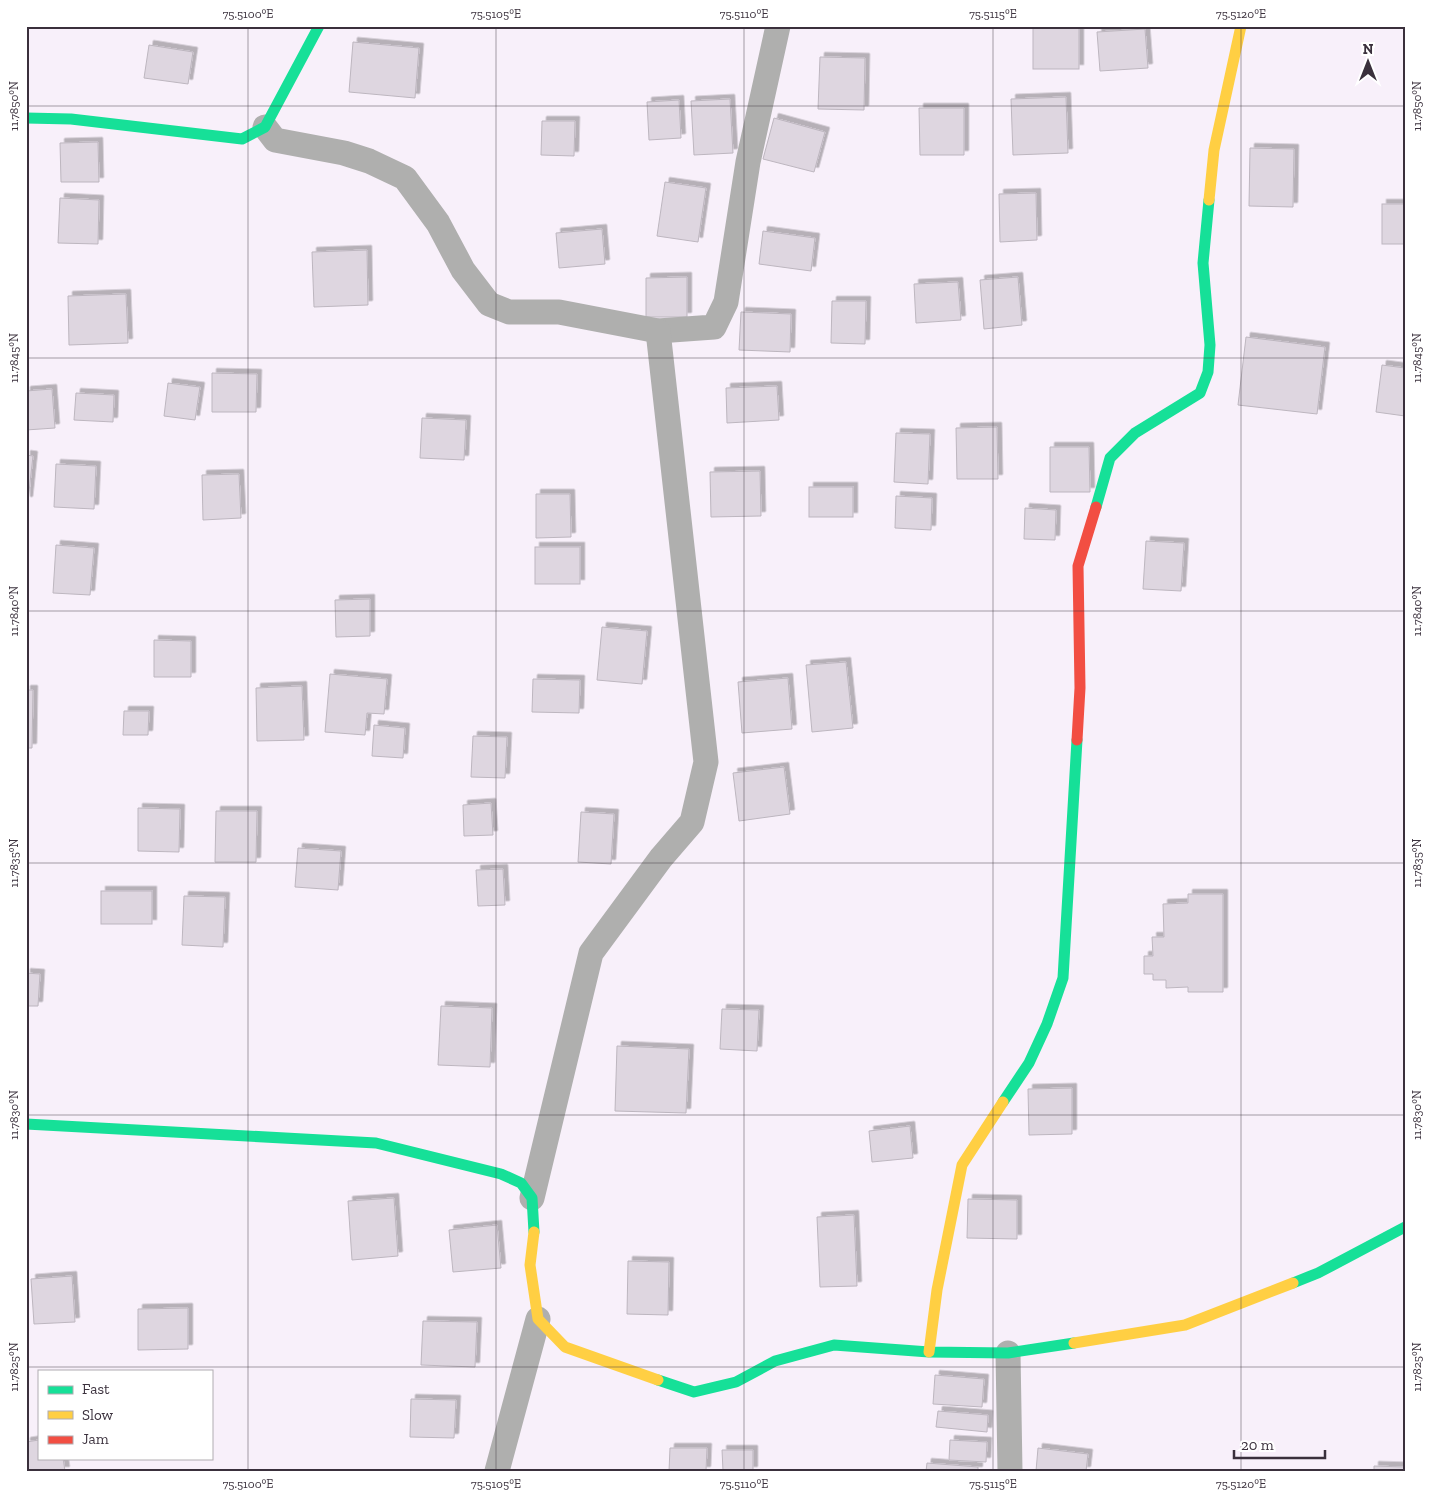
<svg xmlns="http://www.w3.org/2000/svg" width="1431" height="1497" font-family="'Zilla Slab',serif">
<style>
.building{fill:#ded6e0;stroke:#bdb6bf;filter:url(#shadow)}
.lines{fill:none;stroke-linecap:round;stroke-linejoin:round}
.street{stroke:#afafae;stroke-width:25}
.fast{stroke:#16e098;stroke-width:11}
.slow{stroke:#ffcf43;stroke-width:11}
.jam{stroke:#f24e42;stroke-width:11}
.ticks{fill:none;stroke:#3a303c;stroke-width:1;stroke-opacity:0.45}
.neatline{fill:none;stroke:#3a303c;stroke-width:2}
.ticks-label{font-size:12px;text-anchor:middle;fill:#3a303c}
</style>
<defs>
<filter id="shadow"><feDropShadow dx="4.5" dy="-4.5" stdDeviation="0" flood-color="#0004"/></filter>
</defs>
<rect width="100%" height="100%" fill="#f8f0fa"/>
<g class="building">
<rect x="1033" y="28" width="46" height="41"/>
<path d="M1145,29L1148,68L1100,71L1097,32Z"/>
<path d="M353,42L419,48L415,98L349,92Z"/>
<path d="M149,45L193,52L188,84L144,78Z"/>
<path d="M820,57L865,58L864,110L818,109Z"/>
<path d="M1066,97L1068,153L1013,155L1011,99Z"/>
<path d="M730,99L733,153L694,155L691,101Z"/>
<path d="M679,100L681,138L649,140L647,102Z"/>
<path d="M919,108H964V155H920Z"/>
<path d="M774,118L825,132L814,172L763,159Z"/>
<path d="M542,121H575L574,156L541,155Z"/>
<path d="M98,142L99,182H61L60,143Z"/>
<path d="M1250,148L1294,149L1293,207L1249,206Z"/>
<path d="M665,182L706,188L698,242L657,236Z"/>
<path d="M1036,193L1037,240L1000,242L999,194Z"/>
<path d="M60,198L99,200L98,244L58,243Z"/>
<rect x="1382" y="204" width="23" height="40"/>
<path d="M602,229L605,264L559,268L556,233Z"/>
<path d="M763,231L815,238L811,271L759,264Z"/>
<path d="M367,250L368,305L314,307L312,252Z"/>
<path d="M687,277V317H646V278Z"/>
<path d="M1018,277L1022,325L984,329L980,280Z"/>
<path d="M958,282L961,320L916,323L914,284Z"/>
<path d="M126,294L128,343L69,345L68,296Z"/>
<path d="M832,301H866L865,344L831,343Z"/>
<path d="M741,312L791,314L790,352L739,350Z"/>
<path d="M1246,337L1325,347L1317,414L1238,405Z"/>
<path d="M1382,365L1405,368V416L1376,412Z"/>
<path d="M212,373L257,374L256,412H212Z"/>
<path d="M168,383L200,387L195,420L164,416Z"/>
<path d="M777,386L779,420L727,423L726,388Z"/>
<path d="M52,389L55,428L26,430V391Z"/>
<path d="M76,393L114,395L113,422L74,420Z"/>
<path d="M422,418L466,420L464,460L420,458Z"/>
<path d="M997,427L998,479H957L956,428Z"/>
<path d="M896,433L930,434L928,484L894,482Z"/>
<path d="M1050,447H1089L1090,492H1050Z"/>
<path d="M26,455L33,456L28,501H26Z"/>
<path d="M56,464L96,466L94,509L54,507Z"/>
<path d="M760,471L761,516L711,517L710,472Z"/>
<path d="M239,474L241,518L203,520L202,475Z"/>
<rect x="809" y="487" width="44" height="30"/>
<path d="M536,494H570L571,537L536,538Z"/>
<path d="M896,496L932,498L931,530L895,528Z"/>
<path d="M1025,508L1056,510L1055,540L1024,539Z"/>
<path d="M1146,541L1184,543L1181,591L1143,589Z"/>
<path d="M56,545L94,548L90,595L53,593Z"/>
<rect x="535" y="547" width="45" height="37"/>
<path d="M370,599V636L336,637L335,600Z"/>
<path d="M602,627L647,631L642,684L597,680Z"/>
<path d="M154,640L191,641V677H154Z"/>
<path d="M846,662L853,728L812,732L806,665Z"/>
<path d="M330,674L387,679L384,714L367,713L365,735L325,732Z"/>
<path d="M788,678L792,729L742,733L738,682Z"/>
<path d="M533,679L580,680L579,713L532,712Z"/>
<path d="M302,686L304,740L257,741L256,688Z"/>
<path d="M26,690H33L32,748H26Z"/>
<path d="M124,711H149L148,735H123Z"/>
<path d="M374,725L405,728L403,758L372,756Z"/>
<path d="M473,736L507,737L505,778L471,777Z"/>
<path d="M784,767L790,814L739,821L733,773Z"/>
<path d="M491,803L493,835L464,836L463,805Z"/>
<path d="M138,808L180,809L179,852L138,851Z"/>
<path d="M216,811H257L256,862H215Z"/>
<path d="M581,812L614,814L611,864L578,862Z"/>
<path d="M298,848L341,851L338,890L295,887Z"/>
<path d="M503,869L505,905L478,906L476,870Z"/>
<rect x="101" y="891" width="51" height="33"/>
<path d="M1188,894H1223V992H1188V987L1166,988V980H1153V974H1144V956H1153L1152,937H1164L1163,904L1188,903Z"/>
<path d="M184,896L225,897L223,947L182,945Z"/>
<path d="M26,973L40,974L38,1006H26Z"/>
<path d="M441,1006L492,1008L490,1067L438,1065Z"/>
<path d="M722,1009L759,1010L757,1051L720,1049Z"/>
<path d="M617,1046L689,1049L686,1113L615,1111Z"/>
<path d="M1072,1088V1134L1029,1135L1028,1089Z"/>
<path d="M910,1126L913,1158L872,1162L869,1131Z"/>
<path d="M394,1198L398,1256L352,1260L348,1201Z"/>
<path d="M968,1199L1017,1200V1239L967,1238Z"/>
<path d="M854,1215L857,1286L820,1287L817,1217Z"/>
<path d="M497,1225L501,1268L453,1272L449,1230Z"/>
<path d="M628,1261L669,1262L668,1315L627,1314Z"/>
<path d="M72,1276L75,1322L34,1324L31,1279Z"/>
<path d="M188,1308V1349L138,1350V1309Z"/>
<path d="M423,1321L477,1322L475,1367L421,1365Z"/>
<path d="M935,1375L984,1379L982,1407L933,1404Z"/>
<path d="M411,1399L456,1400L454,1438L410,1437Z"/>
<path d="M938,1411L988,1415L987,1432L936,1427Z"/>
<path d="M39,1440V1458H63L65,1471H26V1442Z"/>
<path d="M950,1440L987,1442L986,1462L949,1460Z"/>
<path d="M670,1448H707L706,1471H669Z"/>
<path d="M1038,1448L1088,1454L1086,1471H1036Z"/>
<path d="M722,1450H753V1471H723Z"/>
<path d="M927,1463L978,1467V1471H926Z"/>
<path d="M1374,1466L1405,1467V1471H1374Z"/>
</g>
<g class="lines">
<g class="street">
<path d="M265,127L275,140L344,153L369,161L405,178L438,223L463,270L489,304L509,312H559L658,331L714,327L726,302L748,162L778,26"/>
<path d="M532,1198L591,953L661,858L692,822L706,762L658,331"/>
<path d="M1008,1353L1010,1471"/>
<path d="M497,1471L538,1319"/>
</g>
<g class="fast">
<path d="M26,118L71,119L242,139L265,127L319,26"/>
<path d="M1096,507L1110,458L1135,433L1200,393L1208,372L1210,345L1203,263L1209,200"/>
<path d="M1003,1102L1029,1063L1047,1024L1063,978L1077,740"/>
<path d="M26,1124L376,1143L501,1174L521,1183L532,1198L534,1232"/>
<path d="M1293,1283L1318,1273L1405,1227"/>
<path d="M658,1380L694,1392L736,1382L775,1361L834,1345L929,1352L1008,1353L1074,1343"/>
</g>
<g class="slow">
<path d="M1209,200L1214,150L1241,26"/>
<path d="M534,1232L530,1265L538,1319L565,1347L658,1380"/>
<path d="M1074,1343L1185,1325L1293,1283"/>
<path d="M929,1352L937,1290L962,1165L1003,1102"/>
</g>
<path class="jam" d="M1077,740L1080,688L1078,566L1096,507"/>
</g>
<path class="ticks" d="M248,26V1471M496,26V1471M744,26V1471M993,26V1471M1241,26V1471M26,106H1405M26,358H1405M26,611H1405M26,863H1405M26,1115H1405M26,1367H1405"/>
<rect width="1431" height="1497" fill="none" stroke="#ffffff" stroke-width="55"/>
<rect x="38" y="1370" width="175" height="90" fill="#ffffff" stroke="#b0acb1"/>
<rect x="48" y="1386" width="25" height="8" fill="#16e098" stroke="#b0acb1"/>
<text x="82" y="1394" font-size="15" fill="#3a303c">Fast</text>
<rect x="48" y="1411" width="25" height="8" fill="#ffcf43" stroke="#b0acb1"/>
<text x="82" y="1420" font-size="15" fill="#3a303c">Slow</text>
<rect x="48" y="1436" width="25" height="8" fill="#f24e42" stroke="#b0acb1"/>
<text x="82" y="1444" font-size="15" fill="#3a303c">Jam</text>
<g transform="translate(1368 62)" stroke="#ffffff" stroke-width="4" paint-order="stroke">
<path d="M0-4L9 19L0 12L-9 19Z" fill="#3a303c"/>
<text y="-8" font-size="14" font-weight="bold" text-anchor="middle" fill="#3a303c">N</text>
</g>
<path d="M1234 1450v8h91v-8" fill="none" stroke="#3a303c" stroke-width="2.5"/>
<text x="1241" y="1450" font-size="15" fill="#3a303c" stroke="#ffffff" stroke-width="4" paint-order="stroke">20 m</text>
<rect x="28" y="28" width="1376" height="1442" class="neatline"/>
<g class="ticks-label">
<text x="248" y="18">75.5100°E</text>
<text x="496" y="18">75.5105°E</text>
<text x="744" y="18">75.5110°E</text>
<text x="993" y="18">75.5115°E</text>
<text x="1241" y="18">75.5120°E</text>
<text transform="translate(14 106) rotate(-90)" y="4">11.7850°N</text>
<text transform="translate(1417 106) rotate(-90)" y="4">11.7850°N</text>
<text transform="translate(14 358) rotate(-90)" y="4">11.7845°N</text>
<text transform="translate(1417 358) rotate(-90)" y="4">11.7845°N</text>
<text transform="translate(14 611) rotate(-90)" y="4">11.7840°N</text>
<text transform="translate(1417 611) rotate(-90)" y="4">11.7840°N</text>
<text transform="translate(14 863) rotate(-90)" y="4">11.7835°N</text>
<text transform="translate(1417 863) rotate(-90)" y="4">11.7835°N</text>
<text transform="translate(14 1115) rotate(-90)" y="4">11.7830°N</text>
<text transform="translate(1417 1115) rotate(-90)" y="4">11.7830°N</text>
<text transform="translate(14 1367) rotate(-90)" y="4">11.7825°N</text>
<text transform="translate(1417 1367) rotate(-90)" y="4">11.7825°N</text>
<text x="248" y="1488">75.5100°E</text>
<text x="496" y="1488">75.5105°E</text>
<text x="744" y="1488">75.5110°E</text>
<text x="993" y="1488">75.5115°E</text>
<text x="1241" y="1488">75.5120°E</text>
</g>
</svg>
